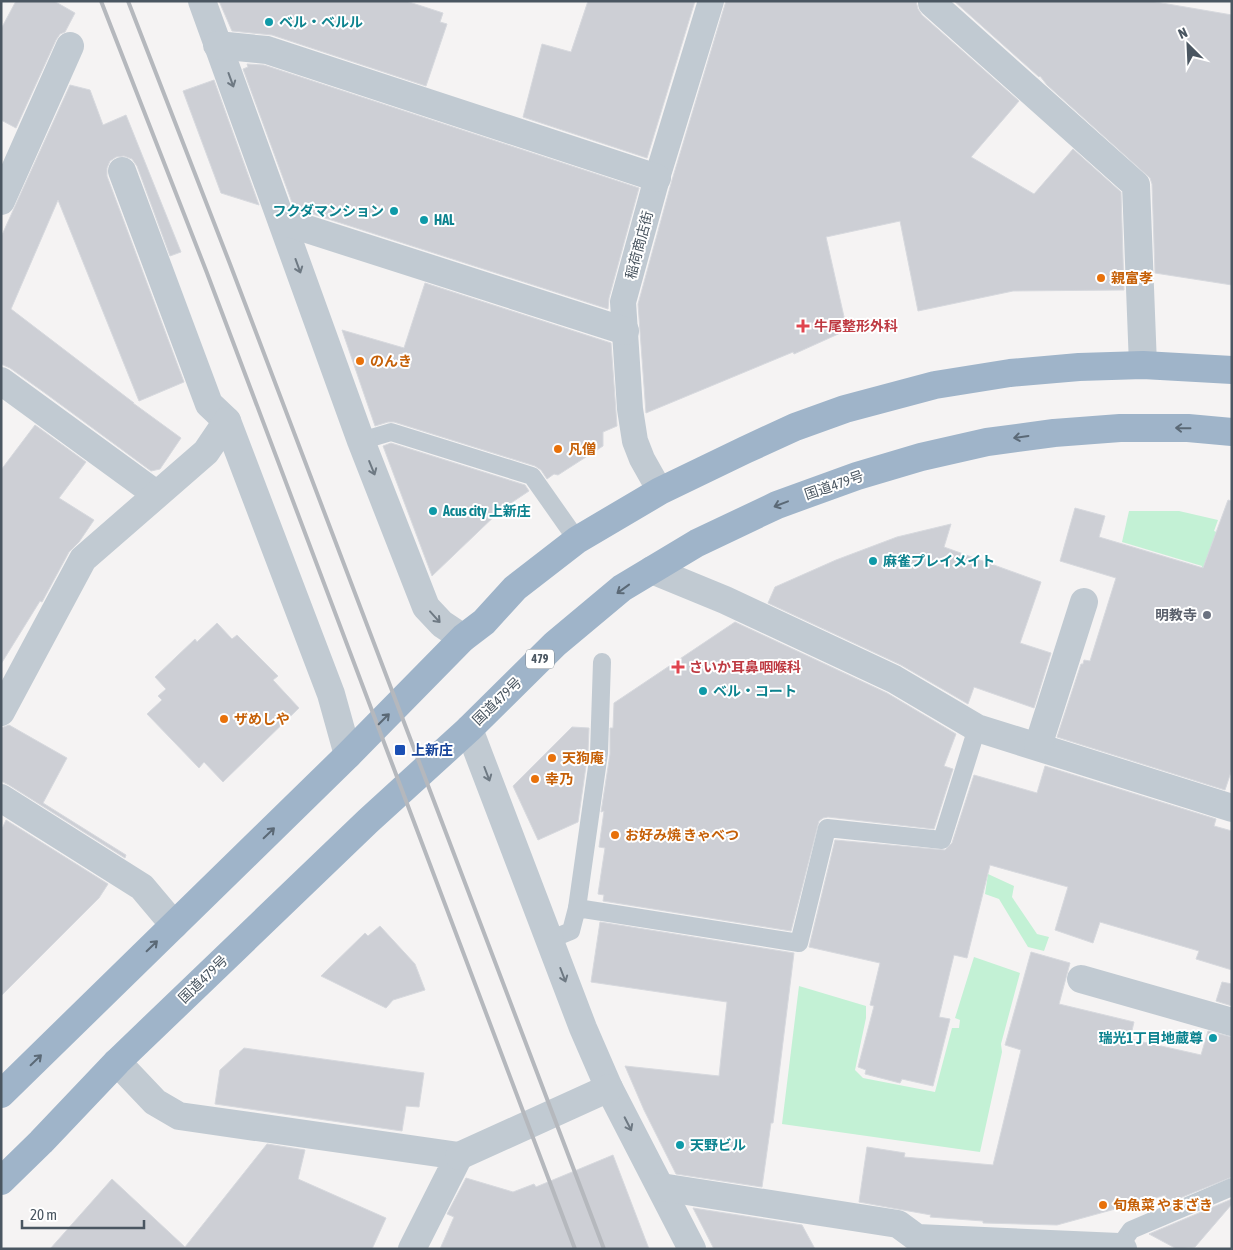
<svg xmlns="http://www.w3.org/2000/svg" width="1233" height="1250" font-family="'Asap Condensed','Noto Sans JP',sans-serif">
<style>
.green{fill:#c3f1d5}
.building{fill:#cdcfd5;stroke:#d7d9de}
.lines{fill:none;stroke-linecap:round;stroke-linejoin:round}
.service{stroke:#c1cad2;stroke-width:18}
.pedestrian{stroke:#c1cad2;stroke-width:26}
.minor{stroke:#c1cad2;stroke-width:28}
.trunk{stroke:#9fb4c9;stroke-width:28}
.rail{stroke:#b5b8bd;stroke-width:4}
.oneway{stroke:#6e7983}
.oneway2{stroke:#5b6976}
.culture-dot{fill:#0f9aa8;stroke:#fff;stroke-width:2}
.food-dot{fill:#e8710a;stroke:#fff;stroke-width:2}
.health-dot{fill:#e0444e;stroke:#fff;stroke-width:2}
.worship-dot{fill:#6b7280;stroke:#fff;stroke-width:2}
.transit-dot{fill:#1a4fb4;stroke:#fff;stroke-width:2}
.labels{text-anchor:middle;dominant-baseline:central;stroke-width:4;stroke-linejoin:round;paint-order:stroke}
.shield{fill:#fff;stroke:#808990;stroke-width:1}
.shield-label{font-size:12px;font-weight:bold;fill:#4a5661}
.culture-label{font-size:14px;font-weight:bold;fill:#0d838f;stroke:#fff;text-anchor:start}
.street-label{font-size:14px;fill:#4a5661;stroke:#fff}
.food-label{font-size:14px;font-weight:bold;fill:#c56008;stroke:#fff;text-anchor:start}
.health-label{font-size:14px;font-weight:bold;fill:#be3a42;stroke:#fff;text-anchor:start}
.worship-label{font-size:14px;font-weight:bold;fill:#5b616d;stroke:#fff;text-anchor:end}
.transit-label{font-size:14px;font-weight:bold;fill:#164399;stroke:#fff;text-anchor:start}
</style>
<rect width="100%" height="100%" fill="#f5f3f3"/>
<g class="green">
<path d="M1129,511H1179L1218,520L1214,531L1232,538L1197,583L1202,566L1122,542Z"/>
<path d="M988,874L1014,886L1012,897L1037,934L1049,937L1044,951L1028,947L999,899L985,894Z"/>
<path d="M974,957L1020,973L1001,1044L1002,1052L980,1152L782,1124L799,986L866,1006V1018L855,1070L863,1078L935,1092L952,1028H959L960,1020L955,1018Z"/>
</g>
<g class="building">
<path d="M16,1H54L75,13L65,32L60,34L56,40L16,128L1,120V29Z"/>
<path d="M219,1H406L443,13L440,22L447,24L426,86L272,35L232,31Z"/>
<path d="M588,1H695L647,158L523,117L542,44L571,52Z"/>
<path d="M726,1H916L918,9L922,15L1019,101L971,157L1034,194L1073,149L1121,192L1124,290L1013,291L918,311L900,221L826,237L847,330L794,354L793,352L646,413L638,304L672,180Z"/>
<path d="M954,1H1150L1232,15V285L1155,273L1152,184L1150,178L1047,85L1040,76L1039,77Z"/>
<path d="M247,64L264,65L639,188L609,298L608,309L294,208L243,69L248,67Z"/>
<path d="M214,80L259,205L221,193L183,91Z"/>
<path d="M70,85L90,90L103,125L126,115L181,252L170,256L137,166L132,159L124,156L116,157L110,161L107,168V176L184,382L139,401L58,200L11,309L134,403H133L181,438L160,469L151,471L45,393L10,368L1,364V237Z"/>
<path d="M425,283L611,343L617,426L603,432V446L558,475L554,474L547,479L541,470L535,466L394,422H388L375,426L342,330L404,348Z"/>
<path d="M35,425L86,462L59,498L94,520L79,542L69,552L42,602L40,601L1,664V470Z"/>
<path d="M391,443L525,485L529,491L502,509L432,576L383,446Z"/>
<path d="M1228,500L1232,501V769L1225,790L1057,737L1081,664H1083L1084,660L1090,661L1116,578L1060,561L1075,508L1105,516L1099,537L1203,568Z"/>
<path d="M951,524L944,547L1041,582L1020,643L1051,653L1034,708L974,687L968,704L901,665L768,603L775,587L836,560L897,537Z"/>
<path d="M735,622L887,693L956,734L944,766L953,769L934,829L828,817L823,818L819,821L791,931L603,901L604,895L598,894L605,848L599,847L604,811L601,812L610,754V728H613L614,703Z"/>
<path d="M217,623L232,639L237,635L278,676L273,680L299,708L223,782L204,762L199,768L147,714L162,700L158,696L166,689L155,677L195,639L197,642Z"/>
<path d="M9,725L67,758L43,803L126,855L125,858L9,785L1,781V728Z"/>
<path d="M572,727L589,728L588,752L578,822L538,840L513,786Z"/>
<path d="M1045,766L1216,819L1214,826L1232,831V970L1196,959L1199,951L1100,922L1093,943L1055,930L1068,887L990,865L967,958L954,955L939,1017L950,1019L933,1086L902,1079L900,1083L865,1074L866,1070L858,1067L874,1006L870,1005L880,963L809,947L835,840L945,850L952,843L974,775L1037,793Z"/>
<path d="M6,820L108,884L99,898L1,996V831Z"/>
<path d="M600,922L794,953L773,1123H771L762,1187L676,1174L644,1110L625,1066L719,1076L727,1002L591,982Z"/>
<path d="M380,926L415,964L425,990L393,1000L386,1008L321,976L365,933L368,936Z"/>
<path d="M1031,952L1070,963L1059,1004L1134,1022L1130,1039L1201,1055L1208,1031L1232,1037V1177L1160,1206L1166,1195L1057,1225L983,1223V1221L930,1217L931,1215L859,1202L867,1147L905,1153L904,1157L993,1165L1021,1050L1005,1045Z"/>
<path d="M1222,982L1232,984V1006L1216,1001Z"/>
<path d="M244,1048L424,1073L419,1107L406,1106L402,1131L215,1104L220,1070Z"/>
<path d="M267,1144L305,1150L298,1179L386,1218L372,1249H50L112,1179L185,1247Z"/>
<path d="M613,1155L649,1249H440L454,1217L447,1214L466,1178L513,1192L534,1184L536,1187Z"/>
<path d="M1232,1199V1204L1195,1247L1177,1249L1149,1234Z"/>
<path d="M693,1208L802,1225L815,1249H714Z"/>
</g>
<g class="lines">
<g class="service">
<path d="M361,441L391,432L532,476L577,540"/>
<path d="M577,908L599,753L602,662"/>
<path d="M549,940L571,931L577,908L799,943L827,828L942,840L977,728"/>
<path d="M1119,1247L1131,1230L1232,1187"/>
</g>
<path class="pedestrian" d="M660,491L642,459L635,441L630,409L623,302L657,178L711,1"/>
<g class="minor">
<path d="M202,1L361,441L426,607L442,624L463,638"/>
<path d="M932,1V3L1136,185L1143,365"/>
<path d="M217,45L267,50L657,178"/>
<path d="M122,171L209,404L227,421"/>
<path d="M1,201L70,46"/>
<path d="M282,221L625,331"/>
<path d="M1,381L156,494"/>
<path d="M652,570L725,600L894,679L977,728L1232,808"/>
<path d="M1,712L83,559L206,452L227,421L331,694L348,755"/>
<path d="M469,729L583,1028L609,1088L692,1249"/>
<path d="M1038,746L1084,602"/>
<path d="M1,798L142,887L174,925"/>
<path d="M1081,979L1232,1022"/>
<path d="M117,1062L155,1102L179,1116L459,1156L412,1249"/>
<path d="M459,1156L609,1088"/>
<path d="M661,1187L898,1224L917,1238L1119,1247L1123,1249"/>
</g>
<g class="trunk">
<path d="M1,1094L348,755L463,638L484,622L515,588L577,540L660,491L745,450L795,427L845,409L935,385L1010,373L1079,367L1143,365L1232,370"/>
<path d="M1,1181L41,1142L117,1062L368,821L469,729L555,644L622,588L697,543L777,505L857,476L921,457L987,442L1054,433L1120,428H1188L1232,432"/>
</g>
<g class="rail">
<path d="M101,1L207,273L575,1249"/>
<path d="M128,1L230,264L604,1249"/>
</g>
</g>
<defs><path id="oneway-shaft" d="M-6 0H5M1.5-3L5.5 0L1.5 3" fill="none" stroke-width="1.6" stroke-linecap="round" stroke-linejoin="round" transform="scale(1.25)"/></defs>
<g class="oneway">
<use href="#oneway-shaft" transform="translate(231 80) rotate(70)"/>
<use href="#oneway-shaft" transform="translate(298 266) rotate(70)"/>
<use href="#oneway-shaft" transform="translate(372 468) rotate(68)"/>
<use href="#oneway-shaft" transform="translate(435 617) rotate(48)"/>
<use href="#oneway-shaft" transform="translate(487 774) rotate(69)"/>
<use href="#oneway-shaft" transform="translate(563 975) rotate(69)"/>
<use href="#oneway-shaft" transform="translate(628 1124) rotate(63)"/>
</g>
<g class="oneway2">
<use href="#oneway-shaft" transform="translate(1183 428) rotate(-179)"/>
<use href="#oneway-shaft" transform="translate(1021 437) rotate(172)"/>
<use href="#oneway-shaft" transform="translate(781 504) rotate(159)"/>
<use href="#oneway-shaft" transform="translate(623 589) rotate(144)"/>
<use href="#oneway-shaft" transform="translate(384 719) rotate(-45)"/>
<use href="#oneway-shaft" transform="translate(269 833) rotate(-44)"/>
<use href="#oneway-shaft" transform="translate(152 946) rotate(-44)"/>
<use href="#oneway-shaft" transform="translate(36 1060) rotate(-44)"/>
</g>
<g class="culture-dot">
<circle cx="269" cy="22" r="5"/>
<circle cx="394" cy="211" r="5"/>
<circle cx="424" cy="220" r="5"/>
<circle cx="433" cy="511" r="5"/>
<circle cx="873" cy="561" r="5"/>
<circle cx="703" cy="691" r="5"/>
<circle cx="1213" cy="1038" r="5"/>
<circle cx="680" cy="1145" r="5"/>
</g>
<g class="food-dot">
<circle cx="1101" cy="278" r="5"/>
<circle cx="360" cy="361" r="5"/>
<circle cx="558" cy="449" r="5"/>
<circle cx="224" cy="719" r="5"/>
<circle cx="552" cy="758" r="5"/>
<circle cx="535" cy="779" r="5"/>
<circle cx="615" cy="835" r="5"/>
<circle cx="1103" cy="1205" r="5"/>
</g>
<g class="health-dot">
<path d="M800.5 318.5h5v5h5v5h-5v5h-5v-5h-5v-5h5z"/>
<path d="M675.5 659.5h5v5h5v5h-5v5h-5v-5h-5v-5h5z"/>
</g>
<circle class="worship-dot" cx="1207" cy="615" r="5"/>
<rect class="transit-dot" x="394" y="744" width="12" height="12" rx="2.5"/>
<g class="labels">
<rect class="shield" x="526" y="649.5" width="28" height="19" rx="4"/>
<g class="shield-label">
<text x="540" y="659">479</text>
</g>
<g class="culture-label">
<text x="279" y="22">ベル・ベルル</text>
<text x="384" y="211" text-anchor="end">フクダマンション</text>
<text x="434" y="220">HAL</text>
<text x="443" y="511">Acus city 上新庄</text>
<text x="883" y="561">麻雀プレイメイト</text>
<text x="713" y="691">ベル・コート</text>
<text x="1203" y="1038" text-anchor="end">瑞光1丁目地蔵尊</text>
<text x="690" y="1145">天野ビル</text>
</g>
<g class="street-label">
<text transform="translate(639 245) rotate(-75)">稲荷商店街</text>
<text transform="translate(834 485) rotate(-19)">国道479号</text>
<text transform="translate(497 701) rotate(-44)">国道479号</text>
<text transform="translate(203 979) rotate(-44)">国道479号</text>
</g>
<g class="food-label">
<text x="1111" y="278">親富孝</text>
<text x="370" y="361">のんき</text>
<text x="568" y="449">凡僧</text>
<text x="234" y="719">ザめしや</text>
<text x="562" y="758">天狗庵</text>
<text x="545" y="779">幸乃</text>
<text x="625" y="835">お好み焼 きゃべつ</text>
<text x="1113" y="1205">旬魚菜 やまざき</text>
</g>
<g class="health-label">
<text x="814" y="326">牛尾整形外科</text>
<text x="689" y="667">さいか耳鼻咽喉科</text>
</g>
<g class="worship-label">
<text x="1197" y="615">明教寺</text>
</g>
<g class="transit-label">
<text x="411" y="750">上新庄</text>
</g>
</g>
<rect width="1233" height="1250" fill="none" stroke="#4a5661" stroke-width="5"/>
<g transform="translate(1188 45) rotate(336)" stroke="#ffffff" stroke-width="4" paint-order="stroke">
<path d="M0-4L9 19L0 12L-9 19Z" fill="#4a5661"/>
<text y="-8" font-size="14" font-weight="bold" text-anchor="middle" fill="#4a5661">N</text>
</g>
<path d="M22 1220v8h122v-8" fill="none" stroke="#4a5661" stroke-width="2.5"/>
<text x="30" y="1220" font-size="15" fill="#4a5661" stroke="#ffffff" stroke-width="4" paint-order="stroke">20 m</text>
</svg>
